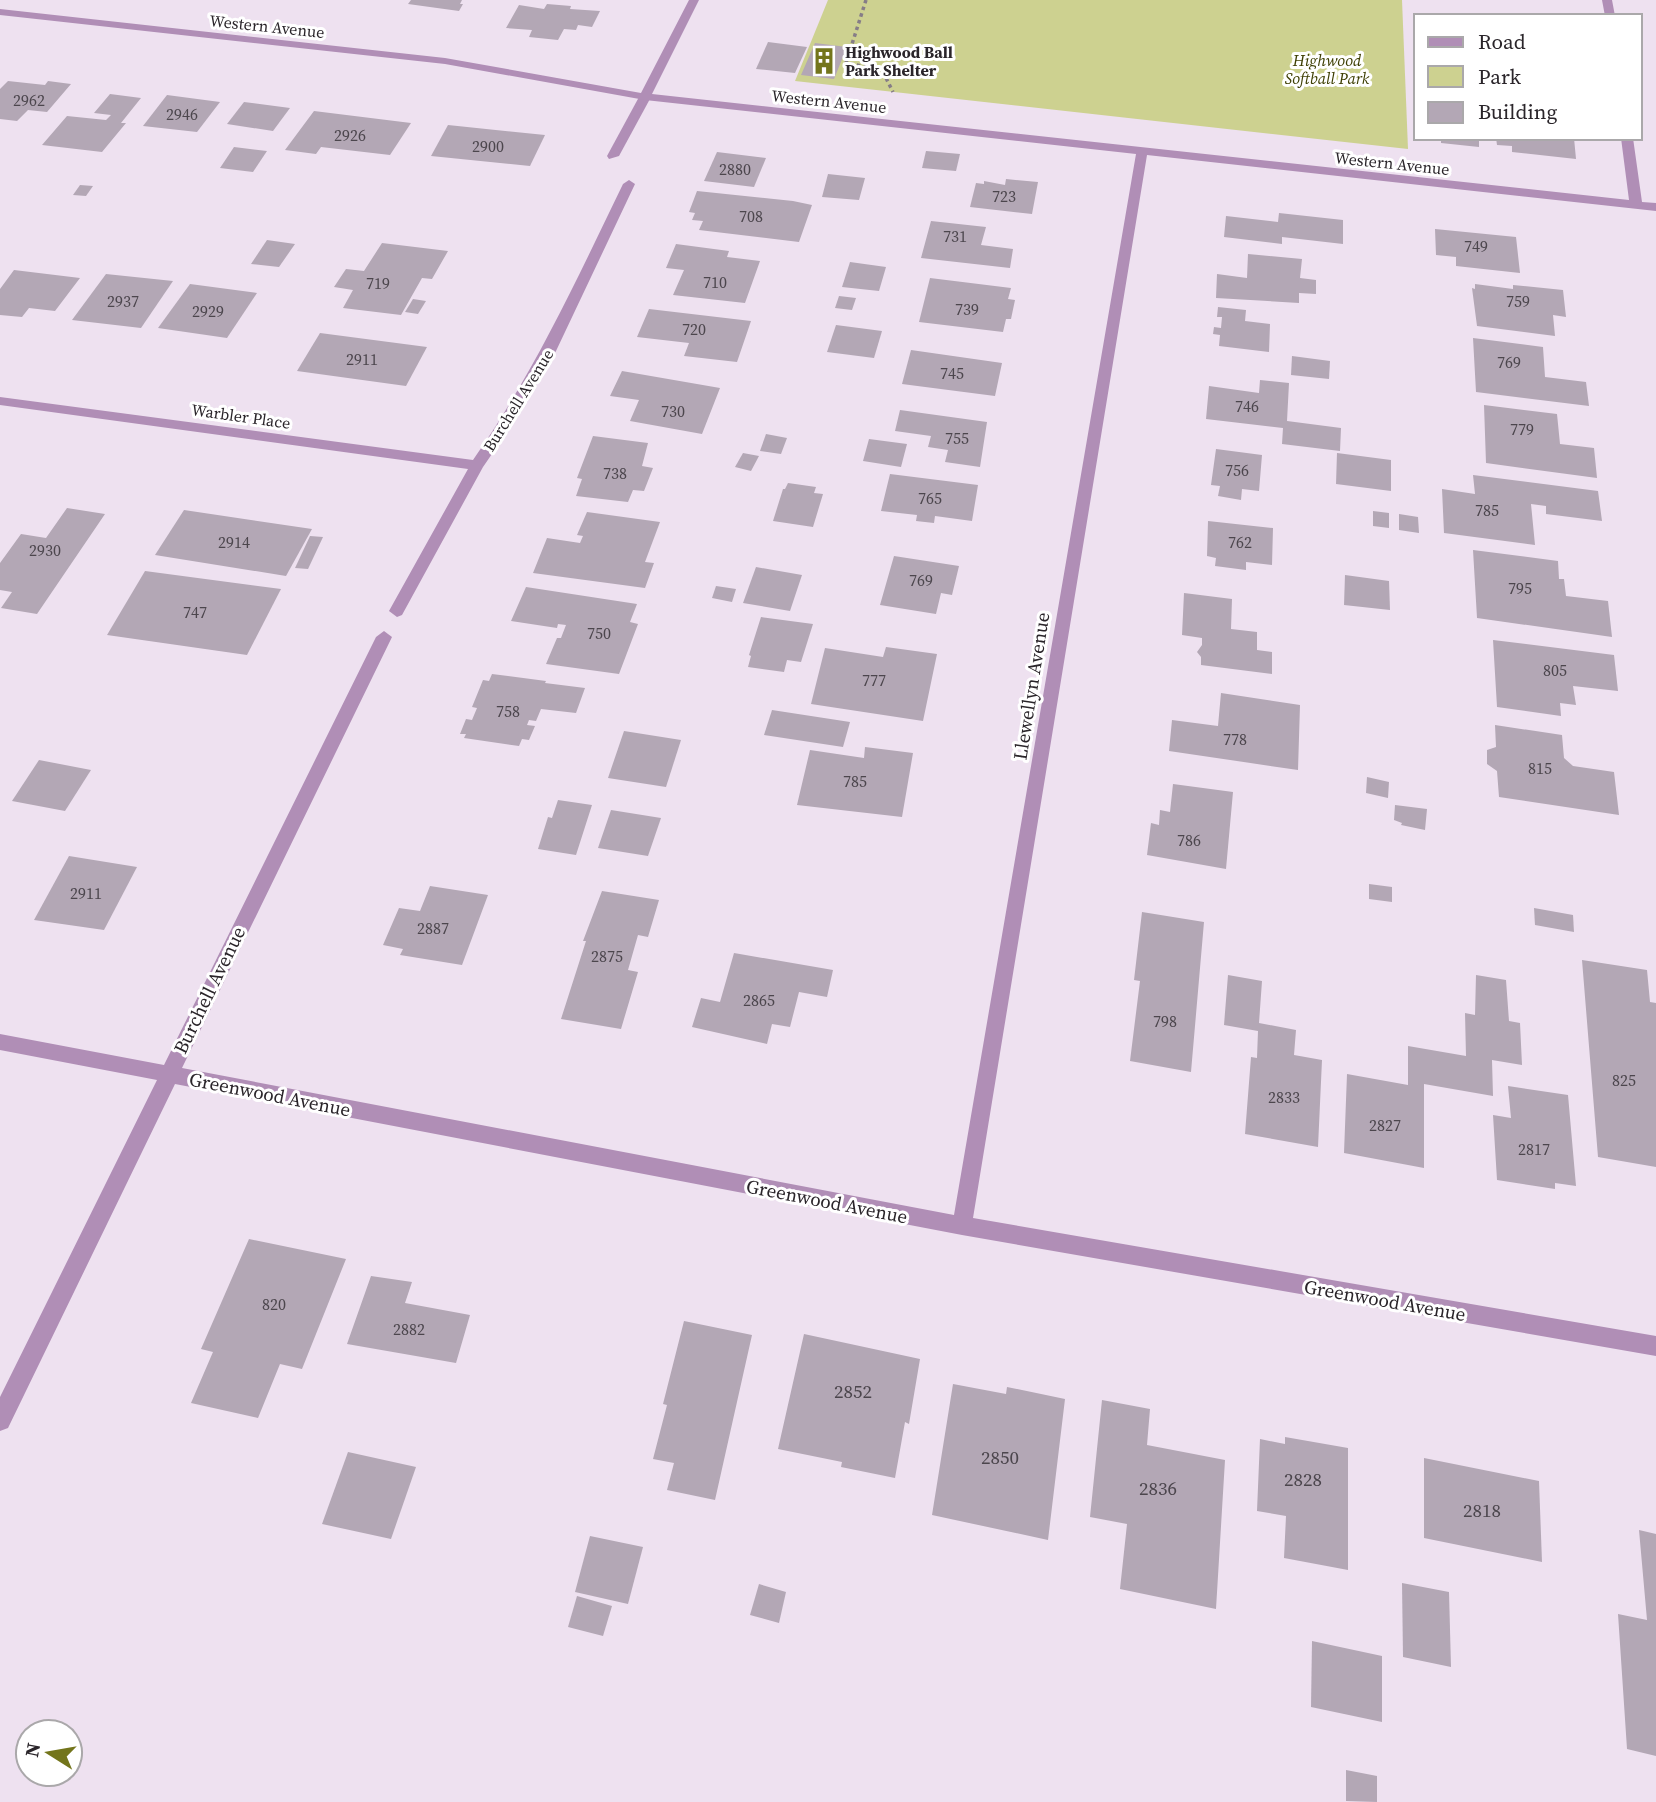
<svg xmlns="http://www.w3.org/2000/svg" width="1656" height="1802" font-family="'Source Serif 4',serif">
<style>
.green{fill:#cdd190}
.building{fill:#b3a7b5}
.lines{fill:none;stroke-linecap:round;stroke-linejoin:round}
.path{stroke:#867d87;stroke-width:3.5;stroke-dasharray:3.5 3.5;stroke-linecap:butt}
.lane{fill:#b08eb6;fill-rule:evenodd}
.street{fill:#b08eb6;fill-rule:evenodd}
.labels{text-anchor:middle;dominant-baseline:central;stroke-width:6;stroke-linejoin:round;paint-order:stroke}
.far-street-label{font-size:16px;fill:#2a252a;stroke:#fff}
.far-poi-label{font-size:16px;font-weight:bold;fill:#2a252a;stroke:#fff;text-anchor:start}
.far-park-label{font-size:16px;font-style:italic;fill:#3d3e02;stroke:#fff}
.number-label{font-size:16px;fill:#4c464d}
.street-label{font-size:19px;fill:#2a252a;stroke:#fff}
.near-number-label{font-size:19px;fill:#4c464d}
</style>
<rect width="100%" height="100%" fill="#eee1f0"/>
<path class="green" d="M828,0H1402L1408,149L795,81Z"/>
<g class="building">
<path d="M411,0H462L460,4H463L459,11L408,4Z"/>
<path d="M547,4L571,6L570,9L600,11L592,27L578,25L576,30L564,29L558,40L529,37L532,30L506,28L519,5L544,9Z"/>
<path d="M768,42L807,47L795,73L756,69Z"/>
<path d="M815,43L847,47L834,79L801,75Z"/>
<path d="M8,81L45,85L48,81L71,84L47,112L28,110L17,121L0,119V89Z"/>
<path d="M110,94L141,98L121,123H126L102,152L42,145L67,116L106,120L111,115L94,113Z"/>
<path d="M167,95L220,102L197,132L143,126Z"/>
<path d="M244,102L290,108L273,131L227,124Z"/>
<path d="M314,111L411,123L390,155L321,147L316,154L285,150Z"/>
<path d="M448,125L545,135L530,166L431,156Z"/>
<path d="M1441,138H1479V147L1441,143Z"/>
<path d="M1496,138H1574L1576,159L1512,152V146L1497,145Z"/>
<path d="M234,147L267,151L253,172L220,168Z"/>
<path d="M926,151L960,154L956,171L922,168Z"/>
<path d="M717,152L766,158L754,187L704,181Z"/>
<path d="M828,174L865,178L859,200L822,197Z"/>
<path d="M1006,179L1038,182L1032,214L970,207L976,183L984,184V181L1005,185Z"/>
<path d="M80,185L93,186L86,196L73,195Z"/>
<path d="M697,191L793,201L812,205L799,242L699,230L703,221L692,220L695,213L689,212Z"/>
<path d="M1279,213L1343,220V244L1282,237V244L1224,237L1226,216L1278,222Z"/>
<path d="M931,221L986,227L981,245L1013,249L1010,268L921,258Z"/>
<path d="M1435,229L1516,237L1520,273L1456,266V257L1436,255Z"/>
<path d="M267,240L295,244L279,267L251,264Z"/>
<path d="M382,243L448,251L432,279L422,278L401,315L343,308L353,290L334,287L346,269L364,271Z"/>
<path d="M676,244L729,251L727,257L760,261L745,303L673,295L684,270L666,268Z"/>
<path d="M1248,254L1302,259L1300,278L1316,280V294L1299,293V303L1216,298L1217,274L1247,278Z"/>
<path d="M850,262L886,267L879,291L842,287Z"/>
<path d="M14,270L80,278L55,311L29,308L22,317L0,315V289Z"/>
<path d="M106,274L173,281L141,328L72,320Z"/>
<path d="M930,278L1011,288L1008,299L1015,300L1011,319H1006L1003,332L919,322Z"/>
<path d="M190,284L257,293L227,338L158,328Z"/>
<path d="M1475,284L1513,289V285L1563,290L1566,317L1553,315L1555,336L1477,326L1472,288L1475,289Z"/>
<path d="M839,296L856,298L852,310L835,308Z"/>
<path d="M413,299L426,301L418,314L405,312Z"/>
<path d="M1218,307L1246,310L1245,321L1270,324L1269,352L1219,346L1220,335L1213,334L1214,327L1221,328L1222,317H1217Z"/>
<path d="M649,309L751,321L737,362L684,356L689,343L637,337Z"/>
<path d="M836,325L882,331L874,358L827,352Z"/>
<path d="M320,333L427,347L406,386L297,371Z"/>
<path d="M1473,338L1543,347L1545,377L1586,382L1589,406L1476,392Z"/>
<path d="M911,350L1002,363L995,396L902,384Z"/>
<path d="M1292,356L1330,361L1329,379L1291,375Z"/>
<path d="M622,371L720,388L702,434L630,421L639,400L610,396Z"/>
<path d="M1260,380L1289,383L1287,421L1341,428L1340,451L1282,444L1283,428L1206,419L1209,386L1259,393Z"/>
<path d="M1484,405L1557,414L1560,444L1594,448L1597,478L1486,463Z"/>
<path d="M900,410L987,422L980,467L945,462L948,450L928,447L931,436L895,431Z"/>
<path d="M766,434L787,438L781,454L760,451Z"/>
<path d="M593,436L648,443L642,466L653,468L644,491L633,490L628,502L576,496L582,479L577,478Z"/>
<path d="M869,439L907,444L901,467L863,461Z"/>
<path d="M1216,449L1262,455L1259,491L1242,489L1241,500L1218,496L1220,486L1211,485Z"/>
<path d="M743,453L759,456L751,471L735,467Z"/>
<path d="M1337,453L1391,460V491L1336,484Z"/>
<path d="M890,474L978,485L972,521L935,516L934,523L916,521L917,515L881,511Z"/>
<path d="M1473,475L1598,491L1602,521L1546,514V506L1531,504L1535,545L1444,533L1442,489L1475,494Z"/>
<path d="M788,483L816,487L814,493L823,494L813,527L773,521L783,489H785Z"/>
<path d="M67,508L105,514L37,614L1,608L12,592L0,590V563L21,534L46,538Z"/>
<path d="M184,510L312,529L286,576L155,555Z"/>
<path d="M1373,511L1389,513V528L1373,526Z"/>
<path d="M587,512L660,522L645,562L654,563L645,588L533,573L547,538L580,543L583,536L577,535Z"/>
<path d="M1399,514L1418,517L1419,533L1399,530Z"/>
<path d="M1208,521L1273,528L1272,565L1246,562V570L1215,566L1216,558L1207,556Z"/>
<path d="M310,536L323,537L308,569L295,568Z"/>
<path d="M1473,550L1558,561L1559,579H1564L1566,596L1608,601L1612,637L1477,618Z"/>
<path d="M894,556L959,566L952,595L941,593L936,614L880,605Z"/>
<path d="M756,567L802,575L790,611L743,603Z"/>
<path d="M145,571L281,589L247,655L107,635Z"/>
<path d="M1345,575L1389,581L1390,610L1344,605Z"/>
<path d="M716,586L736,589L732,602L712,598Z"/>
<path d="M526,587L637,604L630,622L638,624L619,674L546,664L557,638H561L566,625L558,624L557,628L511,621Z"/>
<path d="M1184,593L1232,599L1231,629L1257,632V650L1272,652V674L1201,665V657L1197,652L1202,645V638L1182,635Z"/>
<path d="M761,617L813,624L801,662L787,660L784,672L748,667L751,656L749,655Z"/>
<path d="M1493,640L1614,655L1618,691L1573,686L1576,705L1560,703L1561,716L1497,707Z"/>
<path d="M886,647L937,654L923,721L811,704L825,648L883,657Z"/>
<path d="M492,674L546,681L545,683L585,688L576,713L541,709L536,721L529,720L527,725L535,726L529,740L522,739L519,746L464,738L466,734H460L466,719L472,720L477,708L472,707L483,680L489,681Z"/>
<path d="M1221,693L1300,705L1298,770L1169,751L1172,720L1218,726Z"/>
<path d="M772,710L850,722L843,747L764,735Z"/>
<path d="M1495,725L1562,735L1564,758L1573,766L1614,772L1619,815L1499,797L1497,771L1487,764V750L1496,747Z"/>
<path d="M624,731L681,740L666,787L608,778Z"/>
<path d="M865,747L913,753L902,817L797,805L810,750L864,758Z"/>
<path d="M39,760L91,770L65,811L12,801Z"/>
<path d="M1367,777L1389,782L1388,798L1366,793Z"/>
<path d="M1173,784L1233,792L1226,869L1147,855L1151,823L1159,825L1160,810L1170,812Z"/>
<path d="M558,800L592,805L576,855L538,849L548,817L552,818Z"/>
<path d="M1395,805L1427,809L1425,830L1401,825L1402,823L1394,820Z"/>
<path d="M611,810L661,818L648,856L598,848Z"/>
<path d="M69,856L137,867L104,930L34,920Z"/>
<path d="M1369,884L1392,887V902L1369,899Z"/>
<path d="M430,886L488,895L462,965L400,955L403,949L383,945L399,908L420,911Z"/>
<path d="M602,891L659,900L648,937L638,935L628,970L638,972L621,1029L561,1019L586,941H583Z"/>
<path d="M1534,908L1573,915L1574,932L1535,925Z"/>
<path d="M1142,912L1204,922L1191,1072L1130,1061L1140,981L1134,980Z"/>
<path d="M734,953L833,970L827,997L799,992L790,1027L772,1024L767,1044L692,1027L701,998L720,1002Z"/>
<path d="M1582,960L1647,970L1650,1002L1656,1003V1167L1598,1157Z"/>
<path d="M1228,975L1262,981L1259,1023L1296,1030L1294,1055L1322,1060L1318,1147L1245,1134L1251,1057L1257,1058L1258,1031L1224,1025Z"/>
<path d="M1476,975L1506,980L1509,1021L1520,1023L1522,1065L1492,1060L1493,1096L1424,1084V1168L1344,1153L1347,1074L1408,1085V1046L1466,1056L1465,1013L1475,1015Z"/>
<path d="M1508,1086L1568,1095L1576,1186L1555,1183V1189L1497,1180L1493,1115L1511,1118Z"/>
<path d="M249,1239L346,1259L302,1369L280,1364L258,1418L191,1403L213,1352L201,1349Z"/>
<path d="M371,1276L412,1282L405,1303L470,1315L456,1363L347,1344Z"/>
<path d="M684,1321L752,1335L715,1500L667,1490L674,1463L653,1459L667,1405L663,1404Z"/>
<path d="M804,1334L920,1359L909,1424L905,1422L895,1478L841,1467L842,1462L778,1449Z"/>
<path d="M953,1384L1006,1394L1007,1387L1065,1399L1048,1540L932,1515Z"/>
<path d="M1102,1400L1150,1409L1147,1445L1225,1460L1216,1609L1120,1589L1127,1524L1090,1517Z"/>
<path d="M1285,1437L1348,1448V1570L1284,1558L1286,1516L1257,1511L1260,1439L1285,1444Z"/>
<path d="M348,1452L416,1467L391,1539L322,1524Z"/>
<path d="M1424,1458L1539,1481L1542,1562L1424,1538Z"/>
<path d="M1639,1530L1656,1534V1756L1627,1749L1618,1614L1647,1620Z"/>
<path d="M590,1536L643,1547L628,1604L575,1592Z"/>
<path d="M1402,1583L1449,1592L1451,1667L1403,1657Z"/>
<path d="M759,1584L786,1592L779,1623L750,1615Z"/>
<path d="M577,1596L612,1606L603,1636L568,1627Z"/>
<path d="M1312,1641L1382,1656V1722L1311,1707Z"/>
<path d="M1346,1770L1377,1776V1802L1346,1801Z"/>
</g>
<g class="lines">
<path class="path" d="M866,0L846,63L882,70L893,92"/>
<path class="lane" d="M645,94L651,97L619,156L609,159L607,156L639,97Z"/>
<g class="street">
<path d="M689,0H699L652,94L1629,200L1621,138H1633L1642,202L1656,203V211L1147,155L973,1218L1656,1336V1356L962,1235L175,1084L8,1428L0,1431V1397L157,1080L0,1050V1034L164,1065L376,637L384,631L392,637L182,1068L954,1215L1136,154L645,100L445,64L0,15V9L445,58L641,93Z"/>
<path d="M1602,0H1612L1615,16H1605Z"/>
<path d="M629,180L635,184L556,351L516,419L483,467L402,615L397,617L389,611L468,469L0,405V397L473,460C534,373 577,279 623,184Z"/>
</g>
</g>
<defs>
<symbol id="building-bare" viewBox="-9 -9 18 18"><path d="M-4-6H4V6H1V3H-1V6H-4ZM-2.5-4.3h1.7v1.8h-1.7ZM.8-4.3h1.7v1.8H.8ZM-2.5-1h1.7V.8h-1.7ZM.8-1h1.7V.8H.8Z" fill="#73751b" stroke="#fff" stroke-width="2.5" paint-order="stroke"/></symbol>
</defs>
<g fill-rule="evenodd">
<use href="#building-bare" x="805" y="42" width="38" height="38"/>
</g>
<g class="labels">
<g class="far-street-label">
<text transform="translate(267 26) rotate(6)">Western Avenue</text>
<text transform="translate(829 101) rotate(6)">Western Avenue</text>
<text transform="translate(1392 163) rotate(6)">Western Avenue</text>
<text transform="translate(518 400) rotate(-58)">Burchell Avenue</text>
<text transform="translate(241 416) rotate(8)">Warbler Place</text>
</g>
<g class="far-poi-label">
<text x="845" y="52">Highwood Ball<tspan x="845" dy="18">Park Shelter</tspan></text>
</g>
<g class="far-park-label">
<text x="1327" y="60">Highwood<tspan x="1327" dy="18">Softball Park</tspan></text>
</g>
<g class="number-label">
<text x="29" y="100">2962</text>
<text x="182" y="114">2946</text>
<text x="350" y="135">2926</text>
<text x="488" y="146">2900</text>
<text x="735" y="169">2880</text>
<text x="1004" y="196">723</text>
<text x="751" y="216">708</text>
<text x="955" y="236">731</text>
<text x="1476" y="246">749</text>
<text x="715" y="282">710</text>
<text x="378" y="283">719</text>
<text x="123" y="301">2937</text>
<text x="1518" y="301">759</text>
<text x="967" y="309">739</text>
<text x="208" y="311">2929</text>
<text x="694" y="329">720</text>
<text x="362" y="359">2911</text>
<text x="1509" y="362">769</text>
<text x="952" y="373">745</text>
<text x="1247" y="406">746</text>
<text x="673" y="411">730</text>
<text x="1522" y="429">779</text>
<text x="957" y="438">755</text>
<text x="1237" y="470">756</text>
<text x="615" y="473">738</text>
<text x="930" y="498">765</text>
<text x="1487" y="510">785</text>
<text x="234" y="542">2914</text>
<text x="1240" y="542">762</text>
<text x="45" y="550">2930</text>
<text x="921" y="580">769</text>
<text x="1520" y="588">795</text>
<text x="195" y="612">747</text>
<text x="599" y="633">750</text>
<text x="1555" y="670">805</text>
<text x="874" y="680">777</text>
<text x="508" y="711">758</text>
<text x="1235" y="739">778</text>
<text x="1540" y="768">815</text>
<text x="855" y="781">785</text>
<text x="1189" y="840">786</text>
<text x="86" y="893">2911</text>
<text x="433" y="928">2887</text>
<text x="607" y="956">2875</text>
<text x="759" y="1000">2865</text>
<text x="1165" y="1021">798</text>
<text x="1624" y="1080">825</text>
<text x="1284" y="1097">2833</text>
<text x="1385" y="1125">2827</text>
<text x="1534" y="1149">2817</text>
<text x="274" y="1304">820</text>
<text x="409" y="1329">2882</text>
</g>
<g class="street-label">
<text transform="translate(1031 686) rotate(-81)">Llewellyn Avenue</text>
<text transform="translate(209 990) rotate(-64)">Burchell Avenue</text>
<text transform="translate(270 1094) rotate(11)">Greenwood Avenue</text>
<text transform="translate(827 1201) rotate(11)">Greenwood Avenue</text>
<text transform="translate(1385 1300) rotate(10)">Greenwood Avenue</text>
</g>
<g class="near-number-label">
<text x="853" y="1391">2852</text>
<text x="1000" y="1457">2850</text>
<text x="1303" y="1479">2828</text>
<text x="1158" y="1488">2836</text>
<text x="1482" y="1510">2818</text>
</g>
</g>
<rect x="1414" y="14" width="228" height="126" fill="#ffffff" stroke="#aaa8aa" stroke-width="2"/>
<rect x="1428" y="37" width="35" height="10" fill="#b08eb6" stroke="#aaa8aa" stroke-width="2"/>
<text x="1478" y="49" font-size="21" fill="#2a252a">Road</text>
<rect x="1428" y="66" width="35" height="21" fill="#cdd190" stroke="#aaa8aa" stroke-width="2"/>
<text x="1478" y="84" font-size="21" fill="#2a252a">Park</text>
<rect x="1428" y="102" width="35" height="21" fill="#b3a7b5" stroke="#aaa8aa" stroke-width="2"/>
<text x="1478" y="119" font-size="21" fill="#2a252a">Building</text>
<g transform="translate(49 1753) rotate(281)"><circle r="33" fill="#ffffff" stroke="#aaa8aa" stroke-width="2"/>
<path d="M0-5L12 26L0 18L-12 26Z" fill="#73751b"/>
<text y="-10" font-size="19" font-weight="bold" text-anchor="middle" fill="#2a252a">N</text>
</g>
</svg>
